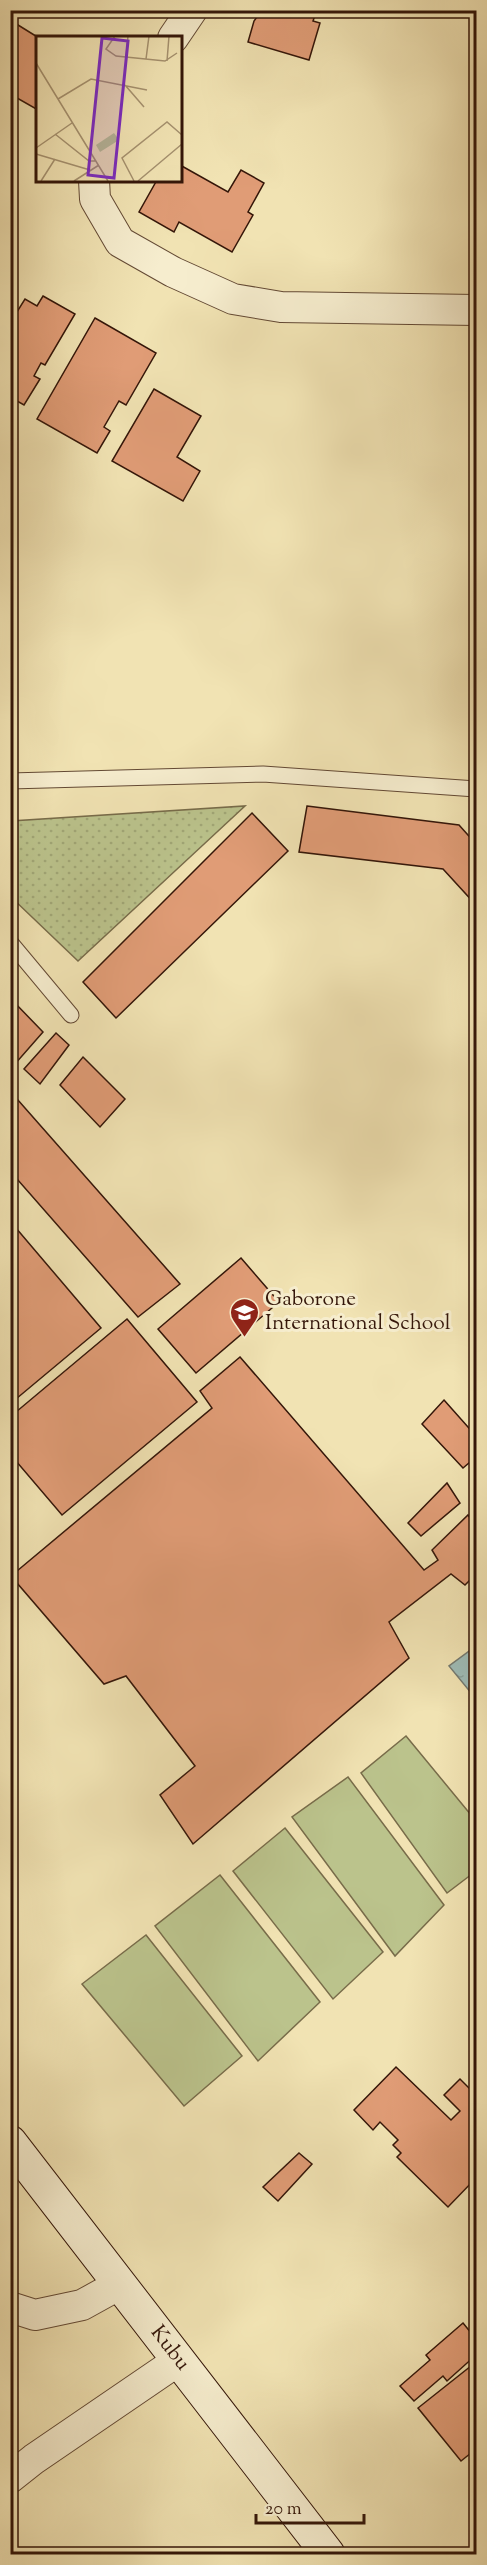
<svg xmlns="http://www.w3.org/2000/svg" width="487" height="2565" font-family="'Sorts Mill Goudy',serif">
<style>
.park{fill:url(#park-dots);stroke:#786c4a;stroke-width:1.5}
.pitch{fill:#bbc38c;stroke:#786c4a;stroke-width:1.5}
.water{fill:url(#water-ripples);stroke:#747a71;stroke-width:1.5}
.building{fill:#e09c76;stroke:#341609;stroke-width:1.5}
.lines{fill:none;stroke-linecap:round;stroke-linejoin:round}
.lane-casing{stroke:#634934;stroke-width:17}
.street-casing{stroke:#634934;stroke-width:32}
.secondary-casing{stroke:#341609;stroke-width:35}
.lane{stroke:#f6edce;stroke-width:15}
.street{stroke:#f6edce;stroke-width:30}
.secondary{stroke:#f6edce;stroke-width:33}
.labels{text-anchor:middle;dominant-baseline:central;stroke-width:6;stroke-linejoin:round;paint-order:stroke}
.poi-label{font-size:21px;fill:#341609;stroke:#f6edce;text-anchor:start}
.street-label{font-size:21px;fill:#341609;stroke:#f6edce}
.inset-road{fill:none;stroke:#a5916f;stroke-width:1.5}
.view{fill:#7b2cbf;fill-opacity:0.15;stroke:#7b2cbf;stroke-width:3}
.inset-edge{fill:none;stroke:#341609;stroke-width:3}
</style>
<defs>
<pattern id="park-dots" width="8" height="8" patternUnits="userSpaceOnUse" patternTransform="scale(1.5)"><rect width="8" height="8" fill="#bbc38c"/><path d="M2 2h.1M6 6h.1" fill="none" stroke="#a1a777" stroke-width="1.8" stroke-linecap="round"/></pattern>
<pattern id="water-ripples" width="26" height="14" patternUnits="userSpaceOnUse" patternTransform="scale(1.5)"><rect width="26" height="14" fill="#9ebcb7"/><path d="M2 4q2-2 4 0t4 0M15 11q2-2 4 0t4 0" fill="none" stroke="#89a19c"/></pattern>
</defs>
<rect width="100%" height="100%" fill="#f1e3b3"/>
<filter id="stains"><feTurbulence type="fractalNoise" baseFrequency=".00333" numOctaves="4"/><feColorMatrix values="0 0 0 0 .2 0 0 0 0 .09 0 0 0 0 .02 0 0 0 .5 -.17"/></filter>
<radialGradient id="worn" r=".72"><stop offset=".6" stop-color="#630" stop-opacity="0"/><stop offset="1" stop-color="#630" stop-opacity=".3"/></radialGradient>
<path class="park" d="M245,806L78,961L11,897V821Z"/>
<g class="pitch">
<path d="M406,1736L476,1821V1871L447,1893L361,1773Z"/>
<path d="M348,1777L444,1905L395,1956L292,1817Z"/>
<path d="M285,1828L383,1952L333,1999L233,1871Z"/>
<path d="M220,1875L320,2002L258,2061L155,1926Z"/>
<path d="M146,1935L242,2056L184,2106L82,1984Z"/>
</g>
<path class="water" d="M476,1646V1699L449,1666Z"/>
<g class="building">
<path d="M262,10H317L313,21L320,23L309,60L248,42L254,21Z"/>
<path d="M10,20L39,38L38,110L10,94Z"/>
<path d="M180,165L228,192L241,170L264,183L248,212L253,215L232,252L179,222L174,232L139,212L157,180H180Z"/>
<path d="M43,296L75,314L45,365L41,363L34,376L40,379L24,405L10,397V323L25,299L37,306Z"/>
<path d="M95,318L156,353L126,405L119,401L104,427L110,431L97,453L37,419Z"/>
<path d="M154,389L201,416L177,457L200,471L183,501L112,461Z"/>
<path d="M307,806L459,825L476,844V905L443,869L299,852Z"/>
<path d="M252,813L288,851L116,1018L83,982Z"/>
<path d="M13,1001L43,1032L15,1064L10,1059Z"/>
<path d="M56,1033L69,1045L40,1084L24,1069Z"/>
<path d="M83,1057L125,1099L100,1127L60,1085Z"/>
<path d="M10,1091L180,1284L138,1317L10,1171Z"/>
<path d="M10,1221L101,1328L10,1404Z"/>
<path d="M241,1258L279,1302L196,1373L158,1329Z"/>
<path d="M127,1319L197,1402L62,1515L10,1454V1417Z"/>
<path d="M240,1357L424,1570L438,1560L432,1550L468,1515L476,1527V1574L465,1585L451,1574L389,1622L409,1658L193,1844L160,1795L195,1766L126,1676L104,1684L11,1576L212,1408L200,1391Z"/>
<path d="M444,1400L476,1436V1457L463,1468L422,1424Z"/>
<path d="M447,1483L460,1503L421,1536L408,1523Z"/>
<path d="M396,2067L451,2120L460,2111L444,2095L460,2079L476,2095V2178L448,2207L397,2157L401,2153L393,2145L398,2140L380,2122L373,2130L354,2110Z"/>
<path d="M299,2153L312,2164L278,2201L263,2187Z"/>
<path d="M463,2323L476,2339V2355L447,2381L443,2376L414,2401L400,2386L430,2360L426,2355Z"/>
<path d="M476,2362V2449L461,2461L418,2408Z"/>
</g>
<g class="lines">
<defs>
<g id="lane">
<path d="M10,781L263,774L476,789"/>
<path d="M10,942L71,1015"/>
</g>
<g id="street">
<path d="M173,38L192,10"/>
<path d="M94,180L95,199L120,242L173,272L233,299L281,307L476,310"/>
<path d="M10,2307L35,2315L82,2305L120,2284"/>
<path d="M10,2478L34,2459L179,2360"/>
</g>
<g id="secondary">
<path id="s1" d="M10,2142L328,2554"/>
</g>
</defs>
<use href="#lane" class="lane-casing"/>
<use href="#street" class="street-casing"/>
<use href="#secondary" class="secondary-casing"/>
<use href="#lane" class="lane"/>
<use href="#street" class="street"/>
<use href="#secondary" class="secondary"/>
</g>
<defs>
<symbol id="school-pin" viewBox="-11 -11 22 30"><path d="M0 17L-7.5 6A9.5 9.5 0 1 1 7.5 6Z" fill="#8f2418" stroke="#f6edce"/><path d="M0-5L7-2L0 1L-7-2ZM-4 1L0 2.5L4 1V4Q0 6-4 4Z" fill="#fff"/></symbol>
</defs>
<g fill-rule="evenodd">
<use href="#school-pin" x="228" y="1296" width="33" height="45"/>
</g>
<g class="labels">
<g class="poi-label">
<text x="265" y="1300">Gaborone<tspan x="265" dy="24">International School</tspan></text>
</g>
<g class="street-label">
<text stroke="none"><textPath href="#s1" startOffset="261">Kubu</textPath></text>
</g>
</g>
<g transform="translate(36 36)">
<rect width="146" height="146" fill="#f1e3b3"/>
<path d="M78,97L83,104L64,116L60,109Z" fill="#bbc38c"/>
<path class="inset-road" d="M79,0L70,13L80,20L129,25L141,17M90,21L92,0M110,23L113,0M131,25L133,0M0,27L72,145M89,49L108,71M22,63L55,43L111,54M19,98L53,125H60M0,112L36,87M0,118L54,134M5,145L19,123M38,145L63,129M98,145L86,122L131,86L146,99M102,145L146,108"/>
<path class="view" d="M66,2L92,5L78,142L52,139Z"/>
<rect width="146" height="146" class="inset-edge"/>
</g>
<rect width="487" height="2565" fill="none" stroke="#f1e3b3" stroke-width="36"/>
<rect x="12" y="12" width="463" height="2541" fill="none" stroke="#341609" stroke-width="3"/>
<rect x="18" y="18" width="451" height="2529" fill="none" stroke="#341609" stroke-width="1.5"/>
<path d="M256 2514v9h108v-9" fill="none" stroke="#341609" stroke-width="3"/>
<text x="265" y="2514" font-size="18" fill="#341609" stroke="#f6edce" stroke-width="4.5" paint-order="stroke">20 m</text>
<rect width="100%" height="100%" filter="url(#stains)"/>
<rect width="100%" height="100%" fill="url(#worn)"/>
</svg>
